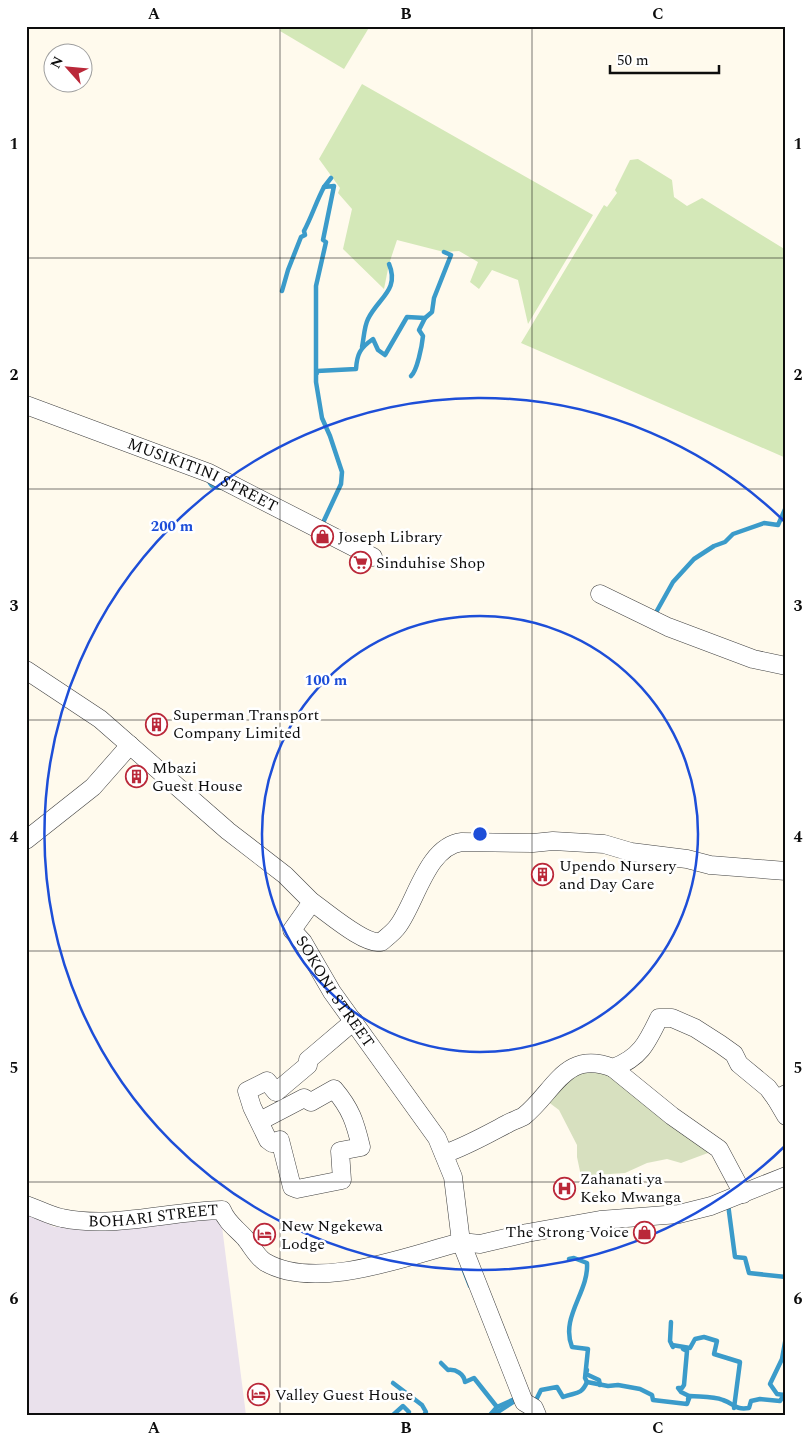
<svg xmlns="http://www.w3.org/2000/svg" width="812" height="1441" font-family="Spectral,serif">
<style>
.industrial{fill:#eae1ec}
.green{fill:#d4e8b8}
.cemetery{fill:#d7e0bf}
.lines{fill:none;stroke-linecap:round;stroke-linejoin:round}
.stream{stroke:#3b9bca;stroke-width:4.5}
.street-casing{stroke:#404040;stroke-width:19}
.street{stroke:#fff;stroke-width:18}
.grid{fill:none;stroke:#0d0d0d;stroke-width:1;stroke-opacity:0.55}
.ring{fill:none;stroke:#1d4ed8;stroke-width:2.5}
.labels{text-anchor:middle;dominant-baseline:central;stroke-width:5;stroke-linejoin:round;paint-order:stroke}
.street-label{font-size:16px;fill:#0d0d0d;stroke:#fff}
.poi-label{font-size:16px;fill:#0d0d0d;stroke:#fff;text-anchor:start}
.centre{fill:#1d4ed8;stroke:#fff;stroke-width:2.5}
.ring-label{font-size:15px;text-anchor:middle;font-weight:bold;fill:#1d4ed8;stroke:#fff;stroke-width:5;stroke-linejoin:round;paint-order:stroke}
.neatline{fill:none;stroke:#0d0d0d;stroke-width:2}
.grid-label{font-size:16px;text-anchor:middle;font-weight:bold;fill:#0d0d0d}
</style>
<rect width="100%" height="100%" fill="#fffaed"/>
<path class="industrial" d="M220,1211L246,1415H26V1212L54,1227Z"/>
<g class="green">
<path d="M283,26H370L344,69L280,31Z"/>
<path d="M362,84L593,215L528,324L518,280L492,270L479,289L470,282L478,262L459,251L444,252L397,240L389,264L384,289L343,249L352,209L338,193L340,188L319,159Z"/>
<path d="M638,159L672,180L674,197L687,206L702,198L786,250V458L521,343L604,205L607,207L617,193L615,190L630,160Z"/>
</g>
<path class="cemetery" d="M594,1065L716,1150L681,1163L667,1159L647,1163L625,1173L581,1176L577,1157V1145L559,1110L547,1101L555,1087Z"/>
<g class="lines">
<g class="stream">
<path d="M282,291L288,270L301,237L305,235L304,231C312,216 316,202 324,187"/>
<path d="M362,347C364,338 364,327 368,319C378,298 400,290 389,264"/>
<path d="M317,373V371L356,369C357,354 360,348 373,339L378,350L385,355L407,317L425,318L432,312L434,298L451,255L444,252"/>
<path d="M411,376C417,371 422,346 423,336L419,330L425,318"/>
<path d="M208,478C211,489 215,487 226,488"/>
<path d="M321,527L341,484L342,472L330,436L322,418L316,382V286L326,242L323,240L334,186L324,187L331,178"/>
<path d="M654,616L673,582L694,559L714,546L725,542L733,534L764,523L778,525L786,507"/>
<path d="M728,1204L735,1257L745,1258L749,1273L786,1277"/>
<path d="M569,1259L574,1258L587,1263C589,1292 560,1317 572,1347L588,1349L585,1378L587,1382"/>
<path d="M463,1268L470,1286"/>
<path d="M671,1322L670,1341L673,1347"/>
<path d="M672,1345L690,1348L695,1339L704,1337L717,1341L714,1354L740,1362L734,1408"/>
<path d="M683,1349L687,1351L684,1385L682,1388H678L681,1392L689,1396L688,1399"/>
<path d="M441,1363L448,1370C456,1369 464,1374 465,1382L474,1378L497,1407"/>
<path d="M587,1370L586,1374L599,1380L600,1385"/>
<path d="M393,1383L422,1405L426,1412L424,1415"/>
<path d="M784,1395L777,1394L770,1384L782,1359L786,1337"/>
<path d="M531,1401L536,1400L541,1390L557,1387L563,1397C575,1392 581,1396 587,1382L608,1386L618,1385L640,1389L652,1395L653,1400L687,1404L690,1396C701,1397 713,1396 723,1400C735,1404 734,1410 749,1408L751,1401L760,1399L780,1401L786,1392"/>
<path d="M393,1415L403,1406L409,1412L408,1415"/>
<path d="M490,1415L497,1407L517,1398"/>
<path d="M493,1415L513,1402"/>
</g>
<defs>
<g id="street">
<path id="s1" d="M26,405L209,473L373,557"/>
<path d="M600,594L668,627L753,659L786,666"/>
<path id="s2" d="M26,670L100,719L228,831L285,875L312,902L292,930L303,942L332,992L437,1138L453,1177L461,1242L524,1402L534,1408L537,1415"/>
<path d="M26,840L93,787L130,745"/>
<path d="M312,902C327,912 364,945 381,942C387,937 394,932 398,926C416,902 427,846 462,842L533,843L553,841L604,844L631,852L687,859L710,865L786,871"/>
<path d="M613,1068L672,1116L719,1149L743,1194"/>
<path d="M776,1099L786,1116"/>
<path d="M260,1121L304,1098L311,1102L334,1089C351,1109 355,1122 361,1147L340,1151L342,1180L297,1189L292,1187L280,1140L272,1143L268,1140L252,1107L247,1091L267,1081L276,1092L308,1065V1060L314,1055L354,1021"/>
<path d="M444,1154C467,1146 486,1135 507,1124C512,1121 519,1119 524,1116C555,1091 565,1049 613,1068C640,1058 647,1043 659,1018H672L695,1028L720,1044L734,1054L739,1064L768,1088L776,1099L786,1094"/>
<path id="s3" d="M26,1205C38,1209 50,1216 62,1218C114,1229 169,1211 222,1210C227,1223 236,1228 245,1238C251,1245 257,1257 265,1262C316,1292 407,1256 461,1242L480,1244L527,1233L600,1220L679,1214L711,1206L786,1176"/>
</g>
</defs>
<use href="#street" class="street-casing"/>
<use href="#street" class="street"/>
</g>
<path class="grid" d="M280,26V1415M532,26V1415M26,258H786M26,489H786M26,720H786M26,951H786M26,1182H786"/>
<g class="ring">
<circle cx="480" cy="834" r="218"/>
<path d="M786 1145A436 436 0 1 1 786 523"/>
</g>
<defs>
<symbol id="shop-ring" viewBox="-11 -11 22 22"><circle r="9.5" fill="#fff" stroke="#ba2839" stroke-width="1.5"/><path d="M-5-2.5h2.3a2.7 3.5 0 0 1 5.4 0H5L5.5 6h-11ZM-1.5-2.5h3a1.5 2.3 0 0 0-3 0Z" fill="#ba2839"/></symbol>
<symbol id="supermarket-ring" viewBox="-11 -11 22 22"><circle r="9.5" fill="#fff" stroke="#ba2839" stroke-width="1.5"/><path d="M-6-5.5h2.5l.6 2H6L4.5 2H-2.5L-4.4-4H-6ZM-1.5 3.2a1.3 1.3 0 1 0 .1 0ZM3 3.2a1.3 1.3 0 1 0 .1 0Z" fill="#ba2839"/></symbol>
<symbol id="building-ring" viewBox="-11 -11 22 22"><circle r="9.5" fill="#fff" stroke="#ba2839" stroke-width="1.5"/><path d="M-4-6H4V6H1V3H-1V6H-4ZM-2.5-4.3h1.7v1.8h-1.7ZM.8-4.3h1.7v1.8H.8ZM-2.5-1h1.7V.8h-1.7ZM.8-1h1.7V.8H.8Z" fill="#ba2839"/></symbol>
<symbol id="hospital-ring" viewBox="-11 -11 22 22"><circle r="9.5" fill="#fff" stroke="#ba2839" stroke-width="1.5"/><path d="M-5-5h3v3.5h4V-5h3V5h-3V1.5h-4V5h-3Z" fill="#ba2839"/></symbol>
<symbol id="hotel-ring" viewBox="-11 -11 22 22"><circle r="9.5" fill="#fff" stroke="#ba2839" stroke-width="1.5"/><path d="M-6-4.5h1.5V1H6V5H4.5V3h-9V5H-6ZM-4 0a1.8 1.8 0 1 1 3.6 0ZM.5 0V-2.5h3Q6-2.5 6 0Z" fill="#ba2839"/></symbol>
</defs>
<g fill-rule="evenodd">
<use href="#shop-ring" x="310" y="524" width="25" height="25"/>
<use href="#supermarket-ring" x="348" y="550" width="25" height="25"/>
<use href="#building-ring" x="144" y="712" width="25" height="25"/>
<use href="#building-ring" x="124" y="764" width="25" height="25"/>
<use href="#building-ring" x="530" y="862" width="25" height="25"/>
<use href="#hospital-ring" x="552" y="1176" width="25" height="25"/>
<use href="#shop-ring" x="632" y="1220" width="25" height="25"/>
<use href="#hotel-ring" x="252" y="1222" width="25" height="25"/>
<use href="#hotel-ring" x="246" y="1382" width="25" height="25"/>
</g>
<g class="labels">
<g class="street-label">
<text stroke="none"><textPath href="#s1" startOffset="190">MUSIKITINI STREET</textPath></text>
<text stroke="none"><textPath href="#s2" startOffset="479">SOKONI STREET</textPath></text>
<text stroke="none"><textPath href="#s3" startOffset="130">BOHARI STREET</textPath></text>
</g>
<g class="poi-label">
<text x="338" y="537">Joseph Library</text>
<text x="376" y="563">Sinduhise Shop</text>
<text x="173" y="715">Superman Transport<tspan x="173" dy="18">Company Limited</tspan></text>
<text x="152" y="768">Mbazi<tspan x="152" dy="18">Guest House</tspan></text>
<text x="559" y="866">Upendo Nursery<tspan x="559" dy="18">and Day Care</tspan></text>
<text x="580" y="1179">Zahanati ya<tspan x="580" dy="18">Keko Mwanga</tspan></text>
<text x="281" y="1226">New Ngekewa<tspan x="281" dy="18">Lodge</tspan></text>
<text x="629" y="1232" text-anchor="end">The Strong Voice</text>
<text x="275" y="1395">Valley Guest House</text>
</g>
</g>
<circle cx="480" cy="834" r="8" class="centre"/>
<g class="ring-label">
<text x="172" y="531">200 m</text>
<text x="326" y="685">100 m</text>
</g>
<rect width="812" height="1441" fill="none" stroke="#ffffff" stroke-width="55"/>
<g transform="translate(68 68) rotate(297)"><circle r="24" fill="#ffffff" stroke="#9e9e9e"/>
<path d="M0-4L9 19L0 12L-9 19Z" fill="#ba2839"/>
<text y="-8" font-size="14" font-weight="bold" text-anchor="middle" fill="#0d0d0d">N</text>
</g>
<path d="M610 65v8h109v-8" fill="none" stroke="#0d0d0d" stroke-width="2.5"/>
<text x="617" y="65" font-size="15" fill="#0d0d0d" stroke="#ffffff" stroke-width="4" paint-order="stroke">50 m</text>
<rect x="28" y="28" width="756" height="1386" class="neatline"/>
<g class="grid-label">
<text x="154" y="19">A</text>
<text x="406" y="19">B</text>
<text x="658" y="19">C</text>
<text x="14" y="149">1</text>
<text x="798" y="149">1</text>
<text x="14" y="380">2</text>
<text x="798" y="380">2</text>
<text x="14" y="611">3</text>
<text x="798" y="611">3</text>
<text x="14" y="842">4</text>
<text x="798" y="842">4</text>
<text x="14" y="1073">5</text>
<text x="798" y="1073">5</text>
<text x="14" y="1304">6</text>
<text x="798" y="1304">6</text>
<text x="154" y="1433">A</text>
<text x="406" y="1433">B</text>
<text x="658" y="1433">C</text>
</g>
</svg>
